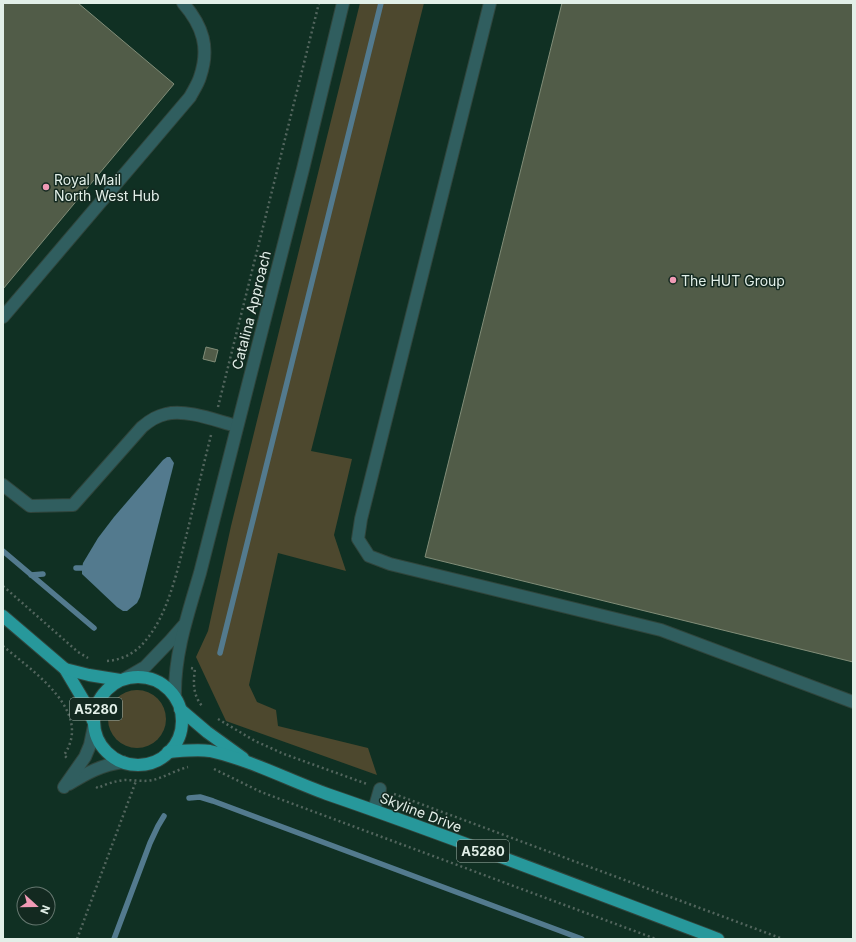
<svg xmlns="http://www.w3.org/2000/svg" width="856" height="942" font-family="Inter,sans-serif">
<style>
.built{fill:#103023;fill-rule:evenodd}
.green{fill:#4d482e}
.water{fill:#537a8e}
.lines{fill:none;stroke-linecap:round;stroke-linejoin:round}
.stream{stroke:#537a8e;stroke-width:5.5}
.building{fill:#515c48;stroke:#818d78}
.minor-casing{stroke:#30453c;stroke-width:14}
.major-casing{stroke:#30453c;stroke-width:14}
.path{stroke:#52655d;stroke-width:2.5;stroke-dasharray:2 3;stroke-linecap:butt}
.minor{stroke:#305e5f;stroke-width:12}
.major{stroke:#27989b;stroke-width:12}
.poi-dot{fill:#f09ab5;stroke:#132920;stroke-width:1.5}
.labels{text-anchor:middle;dominant-baseline:central;stroke-width:3;stroke-linejoin:round;paint-order:stroke}
.shield{fill:#132920;stroke:#a4b4ac;stroke-width:1}
.shield-label{font-size:13px;font-weight:bold;fill:#e2efe8}
.poi-label{font-size:14px;fill:#e2efe8;stroke:#132920;text-anchor:start}
.street-label{font-size:14px;fill:#e2efe8;stroke:#132920}
</style>
<rect width="100%" height="100%" fill="#132920"/>
<path class="built" d="M3,3H853V939H3ZM24,894H48V918H24Z"/>
<g class="green">
<path d="M360,3H424L311,451L352,459L334,535L346,571L278,553L249,685L257,702L276,710L278,726L368,748L377,775L226,721L196,657L208,631L231,526Z"/>
<circle cx="137" cy="719" r="29"/>
</g>
<path class="water" d="M167,457H170L174,463L173,467L140,597L137,603L127,611H123L117,607L82,574V568L83,563L98,538L114,517L163,460Z"/>
<g class="lines">
<g class="stream">
<path d="M3,551L94,628"/>
<path d="M76,568H82"/>
<path d="M31,575L43,574"/>
<path d="M220,653L381,3"/>
<path d="M189,798L200,797L213,801L582,939"/>
<path d="M114,939L150,843L158,826L164,816"/>
</g>
</g>
<g class="building">
<path d="M3,3H78L174,84L3,289Z"/>
<path d="M562,3H853V662L425,557Z"/>
<path d="M206,347L218,350L215,362L203,359Z"/>
</g>
<g class="lines">
<defs>
<g id="minor">
<path d="M490,3L361,519L358,539L369,556L390,564L661,630L853,702"/>
<path d="M3,317L190,97C193,91 198,84 200,77C210,48 203,26 183,3"/>
<path d="M3,485L30,506L73,505L142,427C149,421 156,416 166,414C187,409 217,421 237,426"/>
<path d="M126,678L145,667L170,641L184,625"/>
<path d="M175,697C174,654 188,614 200,573L303,169L343,3"/>
<path d="M69,784C87,773 101,765 123,762"/>
<path d="M64,787L85,757L90,745L94,726"/>
<path d="M374,810L380,789"/>
</g>
<g id="major">
<path d="M3,616L65,669L87,706L93,721"/>
<path d="M65,669L89,675L120,680"/>
<circle cx="138" cy="721" r="44"/>
<path d="M180,709L207,732L243,758"/>
<path d="M168,752C182,751 197,749 210,751C251,760 288,780 327,794C458,839 588,890 718,939"/>
</g>
</defs>
<use href="#minor" class="minor-casing"/>
<use href="#major" class="major-casing"/>
<g class="path">
<path d="M218,407L319,3"/>
<path d="M3,586L78,652L88,658"/>
<path d="M3,646C32,671 94,711 64,755L67,758"/>
<path d="M107,661C122,660 136,653 146,640C169,613 178,567 187,533C195,500 203,467 211,435"/>
<path d="M191,668L195,669C193,683 193,695 202,706"/>
<path d="M218,719L255,741L284,754L367,784"/>
<path d="M214,769L261,792L656,939"/>
<path d="M96,787L98,788C106,784 115,781 125,780C134,780 144,782 153,780C165,777 176,770 188,767"/>
<path d="M394,794L783,939"/>
<path d="M77,939L136,781"/>
</g>
<use href="#minor" class="minor"/>
<use href="#major" class="major"/>
</g>
<g class="poi-dot">
<circle cx="46" cy="187" r="4"/>
<circle cx="673" cy="280" r="4"/>
</g>
<g class="labels">
<g class="shield">
<rect x="70" y="698" width="52" height="22" rx="3"/>
<rect x="457" y="840" width="52" height="22" rx="3"/>
</g>
<g class="shield-label">
<text x="96" y="709">A5280</text>
<text x="483" y="851">A5280</text>
</g>
<g class="poi-label">
<text x="54" y="179">Royal Mail<tspan x="54" dy="16">North West Hub</tspan></text>
<text x="681" y="280">The HUT Group</text>
</g>
<g class="street-label">
<text transform="translate(251 310) rotate(-76)">Catalina Approach</text>
<text transform="translate(421 812) rotate(21)">Skyline Drive</text>
</g>
</g>
<rect width="856" height="942" fill="none" stroke="#e2efe8" stroke-width="8"/>
<g transform="translate(36 906) rotate(111)"><circle r="19" fill="#132920" stroke="#667870"/>
<path d="M0-3L7 15L0 10L-7 15Z" fill="#f09ab5"/>
<text y="-6" font-size="11" font-weight="bold" text-anchor="middle" fill="#e2efe8">N</text>
</g>
</svg>
